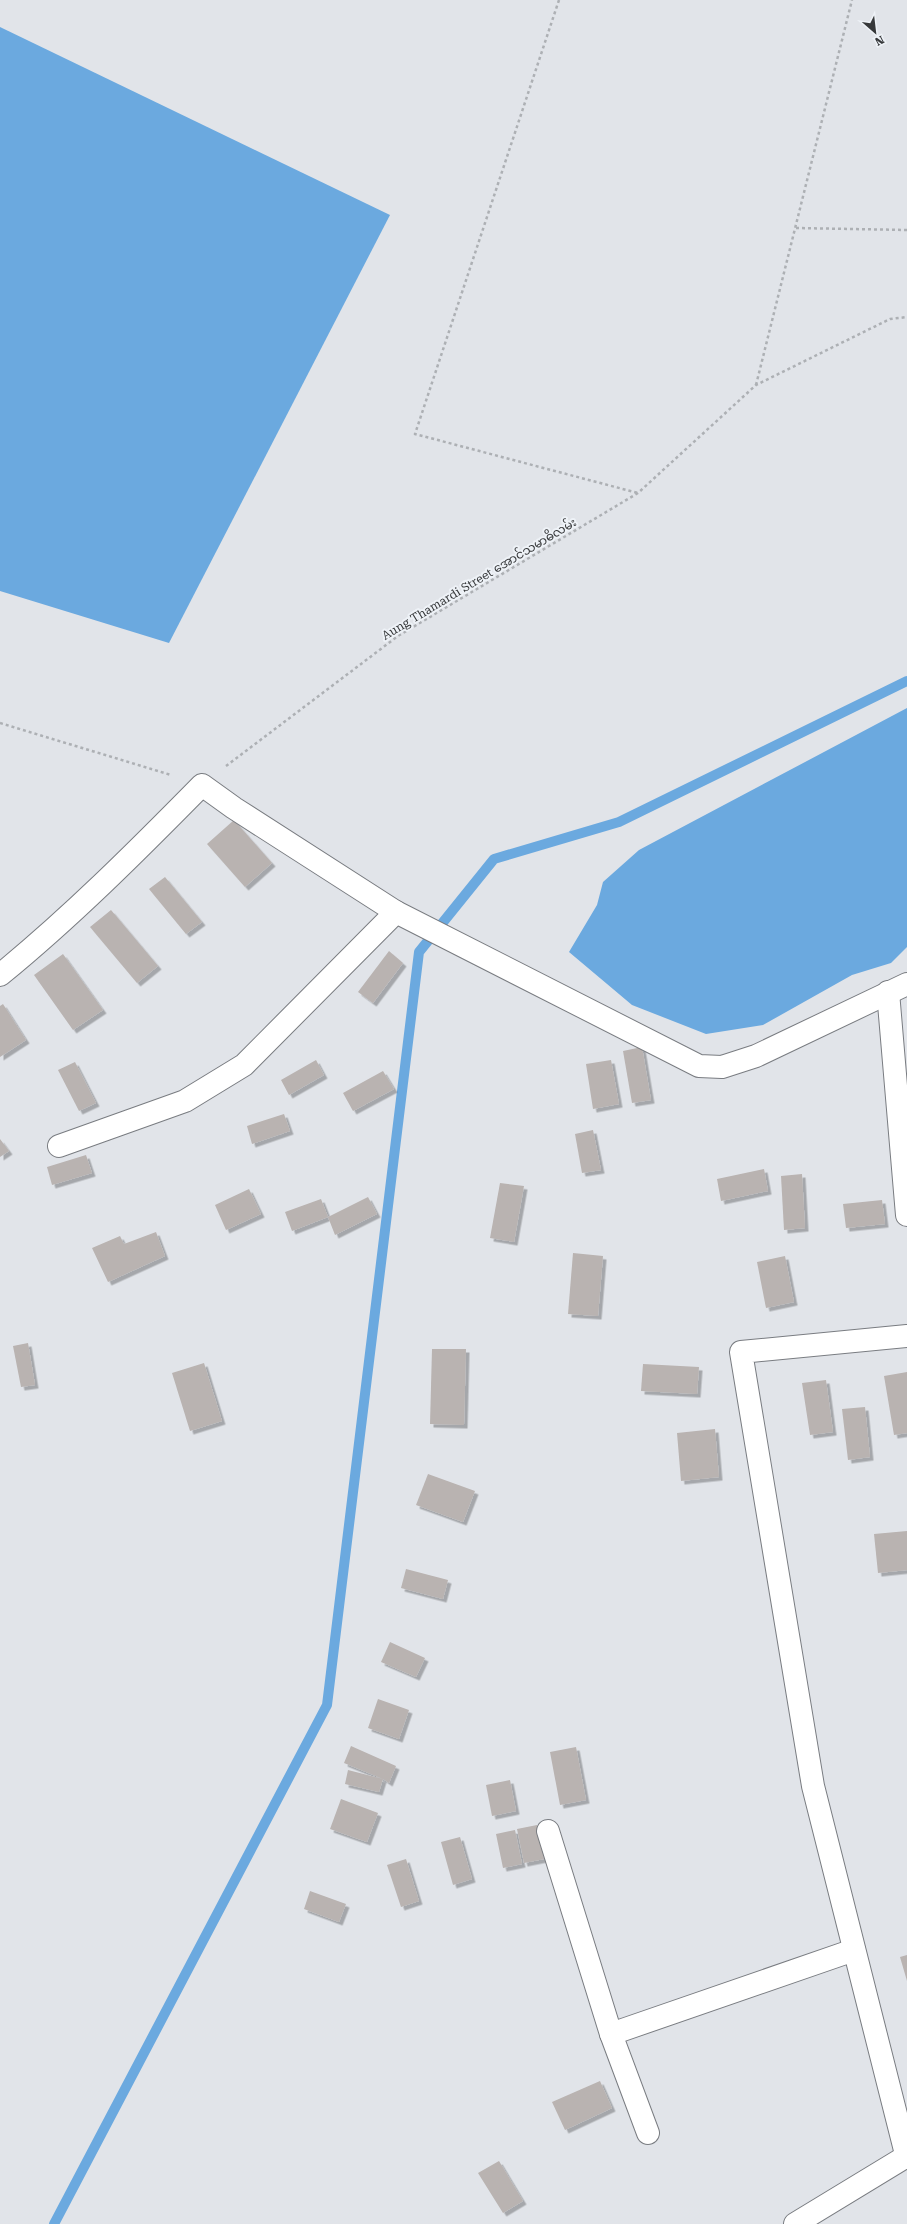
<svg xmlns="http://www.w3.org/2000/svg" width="907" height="2224" font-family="'Roboto Serif','Noto Sans Myanmar',serif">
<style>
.water{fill:#6ba9df}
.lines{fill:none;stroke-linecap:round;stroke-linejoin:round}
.stream{stroke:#6ba9df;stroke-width:10}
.building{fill:#b9b3b1;filter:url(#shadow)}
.minor-casing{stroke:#797c81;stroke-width:24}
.path{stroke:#adb0b4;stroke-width:2.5;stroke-dasharray:3 3;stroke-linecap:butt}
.minor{stroke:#fff;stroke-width:22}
.labels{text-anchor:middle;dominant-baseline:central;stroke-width:4;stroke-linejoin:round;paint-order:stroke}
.street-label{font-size:12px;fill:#36383a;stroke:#eef2f7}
</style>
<defs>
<filter id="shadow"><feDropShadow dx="3.5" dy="3.5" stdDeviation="0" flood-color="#0004"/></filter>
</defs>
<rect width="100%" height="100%" fill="#e1e4e9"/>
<g class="water">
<path d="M0,27L390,215L169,643L0,591Z"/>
<path d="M907,708V947L891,963L852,975L763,1025L706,1034L632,1005L569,952L597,905L603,882L639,850Z"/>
</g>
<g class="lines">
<path class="stream" d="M54,2224L327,1705L419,952L494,859L619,822L907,681"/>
</g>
<g class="building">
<path d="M234,820L272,863L245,887L207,844Z"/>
<path d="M165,877L202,922L186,934L149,889Z"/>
<path d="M111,910L158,966L137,983L90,927Z"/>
<path d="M389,951L403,963L373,1003L358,992Z"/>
<path d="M63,954L103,1010L73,1030L34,975Z"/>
<path d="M3,1004L26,1040L0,1057V1006Z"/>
<path d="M642,1047L651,1100L632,1103L623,1051Z"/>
<path d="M316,1060L324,1075L289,1095L281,1080Z"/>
<path d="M611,1060L619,1104L593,1109L586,1064Z"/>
<path d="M75,1062L96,1103L79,1111L58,1070Z"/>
<path d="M383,1071L394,1089L353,1111L343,1093Z"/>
<path d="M284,1114L290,1131L252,1144L247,1126Z"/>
<path d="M593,1130L601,1170L582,1173L575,1134Z"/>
<path d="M0,1139L9,1151L0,1157Z"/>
<path d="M86,1155L92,1173L52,1185L47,1167Z"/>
<path d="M764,1169L768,1191L721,1201L717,1179Z"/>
<path d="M802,1174L805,1228L784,1230L781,1176Z"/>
<path d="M500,1183L524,1186L514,1242L490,1238Z"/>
<path d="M249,1189L261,1214L226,1230L215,1205Z"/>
<path d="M368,1197L377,1214L335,1235L328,1217L292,1231L285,1212L321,1199L328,1217Z"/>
<path d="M882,1200L885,1224L846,1228L843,1204Z"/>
<path d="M156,1232L165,1256L108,1282L92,1248L120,1236L124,1244Z"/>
<path d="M573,1253L603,1256L598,1316L568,1314Z"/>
<path d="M785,1256L794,1302L766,1308L757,1262Z"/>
<path d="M28,1343L35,1385L21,1387L13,1346Z"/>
<path d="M432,1349H466L464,1425L430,1424Z"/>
<path d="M204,1363L222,1421L190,1431L172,1373Z"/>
<path d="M643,1364L699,1367L697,1394L641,1391Z"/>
<path d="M907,1372V1433L894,1435L884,1376Z"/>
<path d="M826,1380L833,1432L810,1435L802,1383Z"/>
<path d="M865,1407L870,1457L848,1460L842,1409Z"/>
<path d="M715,1429L719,1477L681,1481L677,1433Z"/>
<path d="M428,1474L475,1491L463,1522L416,1505Z"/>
<path d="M907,1531V1570L878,1573L874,1534Z"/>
<path d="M406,1569L448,1580L443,1599L401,1588Z"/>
<path d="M390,1642L425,1658L416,1677L381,1662Z"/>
<path d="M378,1699L409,1710L399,1739L368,1728Z"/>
<path d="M351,1746L396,1766L389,1783L383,1779L379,1792L345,1784L348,1770L383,1779L344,1763Z"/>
<path d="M576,1747L586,1800L560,1805L550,1752Z"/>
<path d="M510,1780L516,1811L492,1816L486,1785Z"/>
<path d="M341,1799L378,1813L367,1842L330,1829Z"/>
<path d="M537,1825L544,1859L524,1863L517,1829Z"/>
<path d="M515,1830L522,1864L503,1868L496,1834Z"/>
<path d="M460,1837L472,1879L453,1885L441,1842Z"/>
<path d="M406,1859L419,1901L401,1907L387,1865Z"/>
<path d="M310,1891L346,1904L339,1922L304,1909Z"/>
<path d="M907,1955V1981L900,1957Z"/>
<path d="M600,2081L612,2108L565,2130L552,2102Z"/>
<path d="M499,2161L523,2201L503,2213L478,2173Z"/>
</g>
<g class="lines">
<defs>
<g id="minor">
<path d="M0,975C71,917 137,851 202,785L234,808L396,912L699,1066L722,1067L756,1056L907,984"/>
<path d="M888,992L907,1215"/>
<path d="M59,1146L185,1101L244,1065L396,912"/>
<path d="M907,1336L741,1352L813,1786L907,2158"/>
<path d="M548,1831L611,2034L648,2133"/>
<path d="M611,2034L854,1950"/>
<path d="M795,2224L907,2156"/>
</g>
</defs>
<use href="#minor" class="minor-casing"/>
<g class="path">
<path d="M559,0L415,434L638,493"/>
<path d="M796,228L907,230"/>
<path d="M756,385L852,0"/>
<path d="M0,723L171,775"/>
<path d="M226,766L398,636L638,493L756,385L890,319L907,317"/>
</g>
<use href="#minor" class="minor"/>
</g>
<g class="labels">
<g class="street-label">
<text transform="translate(479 579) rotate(-31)">Aung Thamardi Street အောင်သမာဓိလမ်း</text>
</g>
</g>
<g transform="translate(875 32) rotate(152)" stroke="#eef2f7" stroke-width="3" paint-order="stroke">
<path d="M0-3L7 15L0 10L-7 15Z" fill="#36383a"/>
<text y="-6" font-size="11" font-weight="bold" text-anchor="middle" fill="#36383a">N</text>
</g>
</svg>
